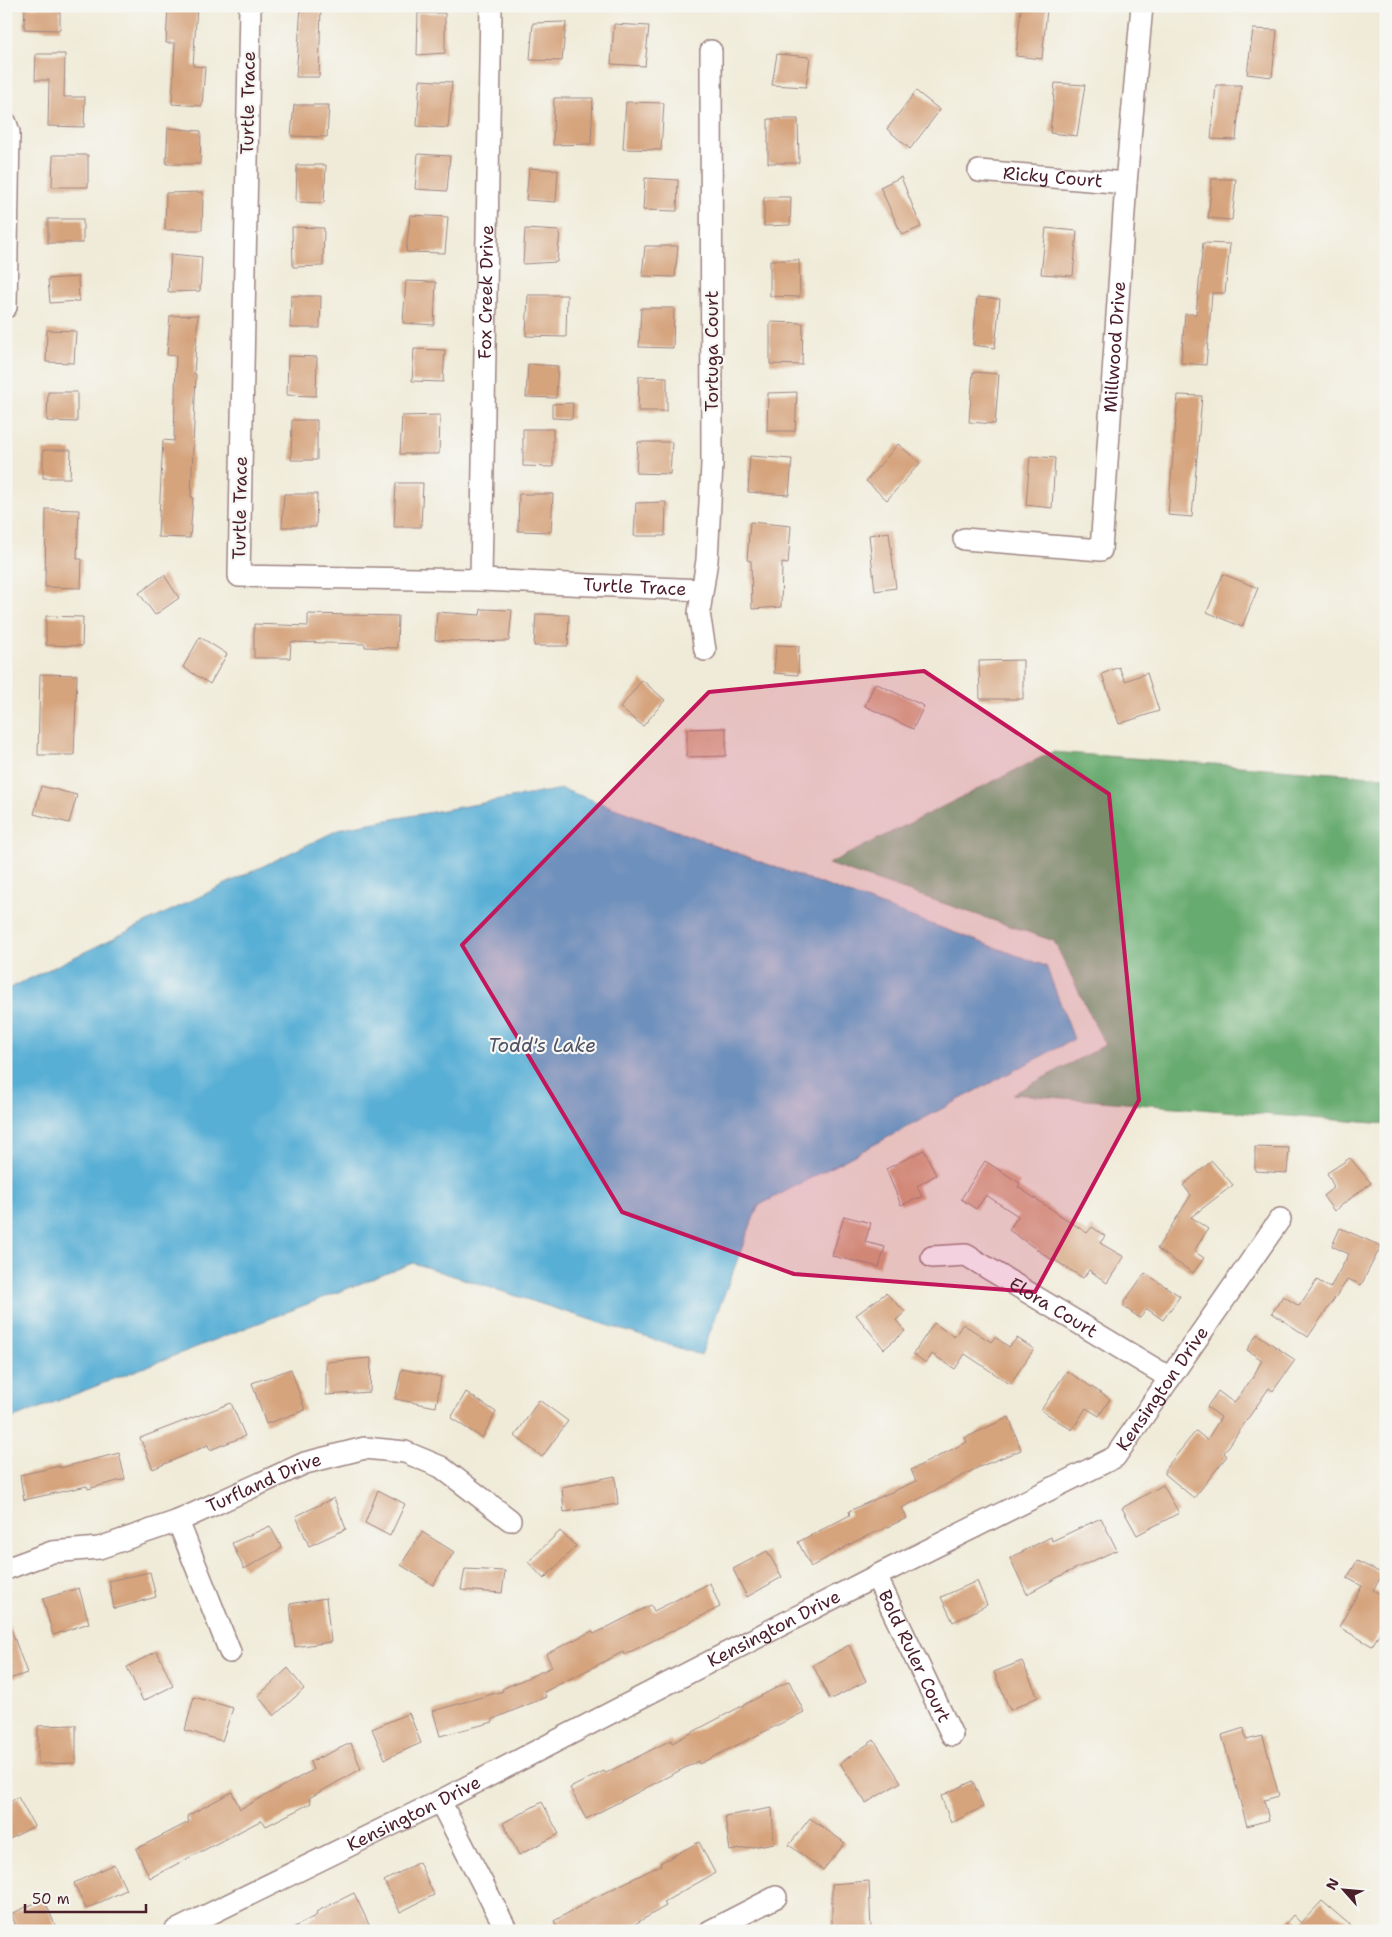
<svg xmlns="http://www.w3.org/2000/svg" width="1392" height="1937" font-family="'Shantell Sans',sans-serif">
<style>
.forest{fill:#68ab6f;stroke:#59654d}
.water{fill:#58afd5;stroke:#516780}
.building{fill:#d5a37b}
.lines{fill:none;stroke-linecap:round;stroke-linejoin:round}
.minor-casing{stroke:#9d8582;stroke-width:24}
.minor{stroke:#fff;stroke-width:21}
.marked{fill:#c2185b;fill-opacity:0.2;stroke:#c2185b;stroke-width:4;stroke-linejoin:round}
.labels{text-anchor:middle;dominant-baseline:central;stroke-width:4.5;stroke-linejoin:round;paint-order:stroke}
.street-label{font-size:18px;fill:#4a1f2b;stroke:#f6f6f2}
.water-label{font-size:19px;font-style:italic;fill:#4f5166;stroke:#f6f6f2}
</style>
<rect width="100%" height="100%" fill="#f6f6f2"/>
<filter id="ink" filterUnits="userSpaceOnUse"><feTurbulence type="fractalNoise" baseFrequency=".02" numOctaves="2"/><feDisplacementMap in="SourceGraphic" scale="10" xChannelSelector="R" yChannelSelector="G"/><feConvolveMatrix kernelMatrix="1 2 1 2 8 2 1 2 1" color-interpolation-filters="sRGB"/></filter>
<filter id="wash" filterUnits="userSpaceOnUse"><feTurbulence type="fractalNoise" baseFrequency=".0096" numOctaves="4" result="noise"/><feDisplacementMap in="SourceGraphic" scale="20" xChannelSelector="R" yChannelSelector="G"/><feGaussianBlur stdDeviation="1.12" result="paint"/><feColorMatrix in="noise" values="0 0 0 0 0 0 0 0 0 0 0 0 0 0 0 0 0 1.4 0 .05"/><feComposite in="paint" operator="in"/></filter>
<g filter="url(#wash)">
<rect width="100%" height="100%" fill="#f0ebd8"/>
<path class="forest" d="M1052,752L1386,777V1124L1013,1094L1105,1045L1054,941L828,864Z"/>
<path class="water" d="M562,789L1046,966L1074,1039L758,1206L701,1355L413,1263L6,1421V990L342,828Z"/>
<g id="blocks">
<g class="building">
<path d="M168,6H197L193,66L205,67L202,106L172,104L175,43H166Z"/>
<path d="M301,6H321L319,77H296Z"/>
<path d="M25,7L60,8V30L24,29Z"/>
<path d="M1021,8L1047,9L1042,59L1016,56Z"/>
<path d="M418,13H445V53L417,55Z"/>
<path d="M566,22L562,61L530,60L533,23Z"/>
<path d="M614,24L649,26L645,66L611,64Z"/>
<path d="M1253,29L1277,30L1272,77L1247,74Z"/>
<path d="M36,54H65L64,97H85L84,127L48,126L49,80H35Z"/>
<path d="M777,54L810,57L806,87L772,85Z"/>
<path d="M420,80L452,82L448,128L417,126Z"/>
<path d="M1055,83L1085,85L1077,136L1050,133Z"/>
<path d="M1216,85H1241L1236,140L1211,139Z"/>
<path d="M916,91L940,110L910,149L887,129Z"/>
<path d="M554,98H593L591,144L553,145Z"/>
<path d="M626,102L664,103L661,150L623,149Z"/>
<path d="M294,105H329L327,137L291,136Z"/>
<path d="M768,119H798L799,163H768Z"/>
<path d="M168,128L201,131L200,164H166Z"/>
<path d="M418,154L450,156L447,191L415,189Z"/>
<path d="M53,155H88V187H52Z"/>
<path d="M297,165H326L324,203L296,202Z"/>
<path d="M529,168L558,170L556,202L526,200Z"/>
<path d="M901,177L921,227L902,235L880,187Z"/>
<path d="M645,178L678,180L677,211L643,210Z"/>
<path d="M1212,179H1236L1232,220L1208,218Z"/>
<path d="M203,192L202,230H165L166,193Z"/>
<path d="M764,197H791L790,225L764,226Z"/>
<path d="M410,215L448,217L445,253L406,252Z"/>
<rect x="48" y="219" width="35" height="24"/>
<path d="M292,227L324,228L323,266L293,267Z"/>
<path d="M1046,228L1077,231L1073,276L1041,274Z"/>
<path d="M525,229L560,231L557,262L523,264Z"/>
<path d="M1203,243L1230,244L1225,293H1212L1206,365L1181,363L1185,314H1196Z"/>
<path d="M645,246H678L675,277L642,276Z"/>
<path d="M171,254L202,257L200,291L168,292Z"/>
<path d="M770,260H799L800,297L770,296Z"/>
<path d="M78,277L79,301L50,303L48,279Z"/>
<path d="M406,281L436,282L434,325L403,323Z"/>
<path d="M528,295H567L566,337L526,336Z"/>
<path d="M291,296H321L320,328H290Z"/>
<path d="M977,297L1000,299L995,348L973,345Z"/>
<path d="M641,308H674L673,348L639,347Z"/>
<path d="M198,315L194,374H196L191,497H193L190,538L158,537L163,440L174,441L176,356L167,355L170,316Z"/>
<path d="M770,322L803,323L802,365L770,364Z"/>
<path d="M47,330L76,331L74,363L46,362Z"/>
<path d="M414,349L445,350L443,382L412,381Z"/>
<path d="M288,356L317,357L316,396L287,395Z"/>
<path d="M528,364L558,366L556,398L526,397Z"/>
<path d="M973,372L999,374L995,424L969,422Z"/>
<path d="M639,376L667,377V411H638Z"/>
<path d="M48,392H77V422L47,421Z"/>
<path d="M797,392L795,431H767L768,393Z"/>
<path d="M1178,395L1202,396L1192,517L1168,515Z"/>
<path d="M573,403L572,419L552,418V404Z"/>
<path d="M440,415L439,454H400L402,416Z"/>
<path d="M292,420H317V460H291Z"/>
<path d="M523,429H553V467L523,466Z"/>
<path d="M638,442H672L670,474L636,473Z"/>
<path d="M898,444L920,463L887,500L866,481Z"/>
<path d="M43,450H71L70,478H43Z"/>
<path d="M750,456L792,459L789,495L748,492Z"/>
<path d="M1030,456L1055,458L1052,508L1026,505Z"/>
<path d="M396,483H423L421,527H394Z"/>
<path d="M284,494H317L316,527H282Z"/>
<path d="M519,494H553L551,532L518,531Z"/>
<path d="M666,502L665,536H634L636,503Z"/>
<path d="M46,509L79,510L77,559H82L81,588L45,587Z"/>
<path d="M750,522L791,526L788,564L782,563L781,607L752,609L751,561L747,560Z"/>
<path d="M889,532L896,588L875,591L869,535Z"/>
<path d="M1223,574L1258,588L1242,627L1207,612Z"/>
<path d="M164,575L179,598L155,615L139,593Z"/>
<path d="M481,609L512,610L509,641L467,642L435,640L437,612L480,615Z"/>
<path d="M308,614L398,616L397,648L365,647V644L291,642L290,658H254V624L308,626Z"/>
<path d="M536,614L569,615L568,646H534Z"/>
<path d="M46,616L83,617L82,646L46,645Z"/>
<path d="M200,637L227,654L210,684L183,667Z"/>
<path d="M776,645L799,646L798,675L774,673Z"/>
<path d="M1023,660V699H980L979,661Z"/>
<path d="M1119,667L1125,681L1147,673L1159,711L1119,724L1102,674Z"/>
<path d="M40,674L77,675L74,755H38Z"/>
<path d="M642,680L665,700L643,726L620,708Z"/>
<path d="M875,683L924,706L913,729L865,706Z"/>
<path d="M726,728V756L687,757V729Z"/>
<path d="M41,786L77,795L69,823L34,814Z"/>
<path d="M1255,1147L1289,1148L1287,1173L1255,1171Z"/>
<path d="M924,1150L936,1175L917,1186L922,1197L901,1205L886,1169Z"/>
<path d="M1350,1158L1371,1183L1334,1211L1323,1196L1334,1187L1327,1173Z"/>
<path d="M985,1161L1020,1183L1018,1187L1087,1233L1092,1227L1105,1236L1100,1243L1124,1257L1107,1283L1089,1270L1083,1278L1053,1259L1052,1260L1009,1230L1018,1216L986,1195L976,1209L961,1199Z"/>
<path d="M1212,1161L1233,1185L1191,1217L1208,1229L1194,1251L1204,1258L1193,1273L1157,1249L1191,1195L1183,1185Z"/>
<path d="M844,1216L871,1223L865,1242L885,1247L879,1267L832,1256Z"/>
<path d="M1340,1228L1381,1246L1361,1285L1348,1279L1308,1337L1272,1313L1283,1296L1299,1306L1317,1280L1330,1288L1349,1254L1332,1246Z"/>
<path d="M1145,1273L1180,1296L1163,1320L1147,1309L1140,1318L1124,1307V1302Z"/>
<path d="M886,1293L905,1312L896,1320L905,1331L884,1349L856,1315Z"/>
<path d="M934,1323L954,1337L963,1324L991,1342L995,1337L1009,1347L1017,1338L1034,1349L1010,1384L965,1354L955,1369L932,1354L926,1363L913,1354Z"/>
<path d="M1257,1334L1295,1360L1273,1391L1269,1388L1224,1453L1227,1456L1194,1498L1165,1474V1469L1196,1431L1207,1440L1221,1417L1207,1407L1218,1391L1234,1403L1253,1377L1262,1360L1247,1350Z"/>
<path d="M371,1358L370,1392L326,1395V1362Z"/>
<path d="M291,1369L305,1410L266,1424L252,1383Z"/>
<path d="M402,1369L441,1377L436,1407L395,1399Z"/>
<path d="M1067,1371L1110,1399L1099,1416L1086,1408L1072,1430L1041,1410Z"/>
<path d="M466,1392L496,1412L482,1438L451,1418Z"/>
<path d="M539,1400L568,1421L542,1457L515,1436Z"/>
<path d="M231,1403L245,1436L210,1450L208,1445L153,1469L140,1438Z"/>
<path d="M1009,1417L1021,1450L979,1467L902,1508L907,1518L854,1542L811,1567L798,1542L850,1515L849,1511L916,1481L911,1470L967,1442L965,1438Z"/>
<path d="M119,1453L125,1479L88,1489L87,1486L24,1500L20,1475L60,1466V1468Z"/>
<path d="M615,1476L618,1504L564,1512L562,1487Z"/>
<path d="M1163,1485L1179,1513L1137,1535L1122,1508Z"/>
<path d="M378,1490L405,1504L390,1536L365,1523Z"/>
<path d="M334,1498L346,1529L309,1546L296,1516Z"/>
<path d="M1101,1518L1117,1550L1066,1573L1027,1594L1010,1558L1051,1537L1052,1541Z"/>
<path d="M270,1526L282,1548L244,1569L232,1543Z"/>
<path d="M560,1531L576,1546L544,1579L528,1562Z"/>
<path d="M422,1532L454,1552L433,1585L401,1565Z"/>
<path d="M767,1551L782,1577L747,1597L733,1569Z"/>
<path d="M1357,1561L1383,1574L1373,1590L1386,1597V1622L1372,1646L1339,1627L1362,1586L1347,1578Z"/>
<path d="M465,1569L505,1571L502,1593L461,1590Z"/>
<path d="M150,1572L156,1597L114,1609L109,1581Z"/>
<path d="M977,1581L987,1605L953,1622L941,1597Z"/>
<path d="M710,1583L720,1607L624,1655L623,1652L544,1692L546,1697L493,1719V1722L440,1736L433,1711L503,1691L502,1689L552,1667L546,1654L592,1631L594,1634L651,1605L654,1611Z"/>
<path d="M79,1588L89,1623L53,1635L43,1599Z"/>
<path d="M326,1598L331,1642L295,1647L290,1604Z"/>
<path d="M6,1621H8L27,1673L6,1680Z"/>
<path d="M849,1645L866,1681L830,1700L813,1665Z"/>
<path d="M157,1651L173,1686L143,1701L127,1667Z"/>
<path d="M1022,1661L1038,1697L1010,1710L994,1672Z"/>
<path d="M288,1668L304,1689L274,1716L258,1696Z"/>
<path d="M789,1681L804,1712L699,1764L698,1761L586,1819L570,1788L604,1771L606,1773L671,1740L672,1743Z"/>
<path d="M194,1697L233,1708L222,1741L185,1730Z"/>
<path d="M409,1713L421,1743L385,1759L372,1729Z"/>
<path d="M76,1725V1763L38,1764V1726Z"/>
<path d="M1244,1728L1246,1740L1263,1736L1279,1796L1264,1800L1269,1820L1247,1826L1222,1735Z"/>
<path d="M874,1740L901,1782L866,1803L840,1763Z"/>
<path d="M351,1743L361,1769L309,1798L311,1803L266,1826L262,1820L150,1878L136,1849L189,1822L187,1816L232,1792L240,1809L313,1770L310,1762Z"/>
<path d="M973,1781L983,1807L951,1823L941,1796Z"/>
<path d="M18,1797L34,1826L6,1841V1804Z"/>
<path d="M542,1802L559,1834L519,1855L503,1823Z"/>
<path d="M772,1808L774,1843L730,1851L725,1816Z"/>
<path d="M810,1818L845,1843L823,1870L789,1845Z"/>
<path d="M699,1842L715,1873L664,1902L666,1906L623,1931H559L554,1921L594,1898L661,1865L660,1863Z"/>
<path d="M419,1862L434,1895L400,1912L384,1881Z"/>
<path d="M114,1864L126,1890L86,1909L74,1883Z"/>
<path d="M869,1881L871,1931H832V1884Z"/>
<path d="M354,1893L372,1931H287L317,1915L316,1912Z"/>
<path d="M44,1899L55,1925L44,1931H18L11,1914Z"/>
<path d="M1322,1901L1357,1931H1279L1293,1915L1301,1923Z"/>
</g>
</g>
</g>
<g filter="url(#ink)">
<use href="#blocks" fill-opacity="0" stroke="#9d8582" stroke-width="1"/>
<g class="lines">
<defs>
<g id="minor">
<path id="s1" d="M250,6L239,576L481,580L701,590"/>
<path d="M6,123L9,132L6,307"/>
<path id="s2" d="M979,171L1126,183"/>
<path id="s3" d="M964,539L1101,550L1126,183L1142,6"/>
<path id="s4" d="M481,580L491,6"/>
<path d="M705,650L699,613L707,560L712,464L711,51"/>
<path id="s5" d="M932,1257L966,1255L1170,1378"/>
<path d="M178,1521L230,1652"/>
<path id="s6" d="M6,1569L52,1552L99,1548L178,1521L305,1463L365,1448L405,1452L441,1467L510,1520"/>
<path id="s7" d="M876,1576L952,1735"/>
<path d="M440,1801L507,1931"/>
<path id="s8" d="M175,1931L440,1801L876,1576L1115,1457L1280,1219"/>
<path d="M710,1931L776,1897"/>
</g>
</defs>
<use href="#minor" class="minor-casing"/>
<use href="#minor" class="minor"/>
</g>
</g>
<path class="marked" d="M924,671L1109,794L1139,1100L1035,1292L794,1274L622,1212L462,945L709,692Z"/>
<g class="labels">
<g class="street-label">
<text transform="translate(248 103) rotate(-89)">Turtle Trace</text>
<text stroke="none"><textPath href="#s2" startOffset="74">Ricky Court</textPath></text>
<text stroke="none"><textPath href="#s4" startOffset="288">Fox Creek Drive</textPath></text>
<text stroke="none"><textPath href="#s3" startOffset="341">Millwood Drive</textPath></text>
<text transform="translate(712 351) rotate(-90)">Tortuga Court</text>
<text transform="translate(240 508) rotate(-89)">Turtle Trace</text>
<text stroke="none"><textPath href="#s1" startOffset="966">Turtle Trace</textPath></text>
<text stroke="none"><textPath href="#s5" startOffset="136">Elora Court</textPath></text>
<text stroke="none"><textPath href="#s8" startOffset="1136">Kensington Drive</textPath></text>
<text stroke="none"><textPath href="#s6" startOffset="274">Turfland Drive</textPath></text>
<text stroke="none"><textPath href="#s8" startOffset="671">Kensington Drive</textPath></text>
<text stroke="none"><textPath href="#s7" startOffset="89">Bold Ruler Court</textPath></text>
<text stroke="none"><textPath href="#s8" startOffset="266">Kensington Drive</textPath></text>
</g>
<g class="water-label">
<text x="542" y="1045">Todd's Lake</text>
</g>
</g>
<rect width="1392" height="1937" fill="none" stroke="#f6f6f2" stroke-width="25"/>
<g transform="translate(1344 1890) rotate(297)" stroke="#f6f6f2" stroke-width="4" paint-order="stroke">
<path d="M0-4L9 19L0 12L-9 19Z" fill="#4a1f2b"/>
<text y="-8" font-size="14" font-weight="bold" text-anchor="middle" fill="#4a1f2b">N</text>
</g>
<path d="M25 1904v8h121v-8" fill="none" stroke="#4a1f2b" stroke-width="2.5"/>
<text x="32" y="1904" font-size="15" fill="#4a1f2b" stroke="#f6f6f2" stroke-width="4" paint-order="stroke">50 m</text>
</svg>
